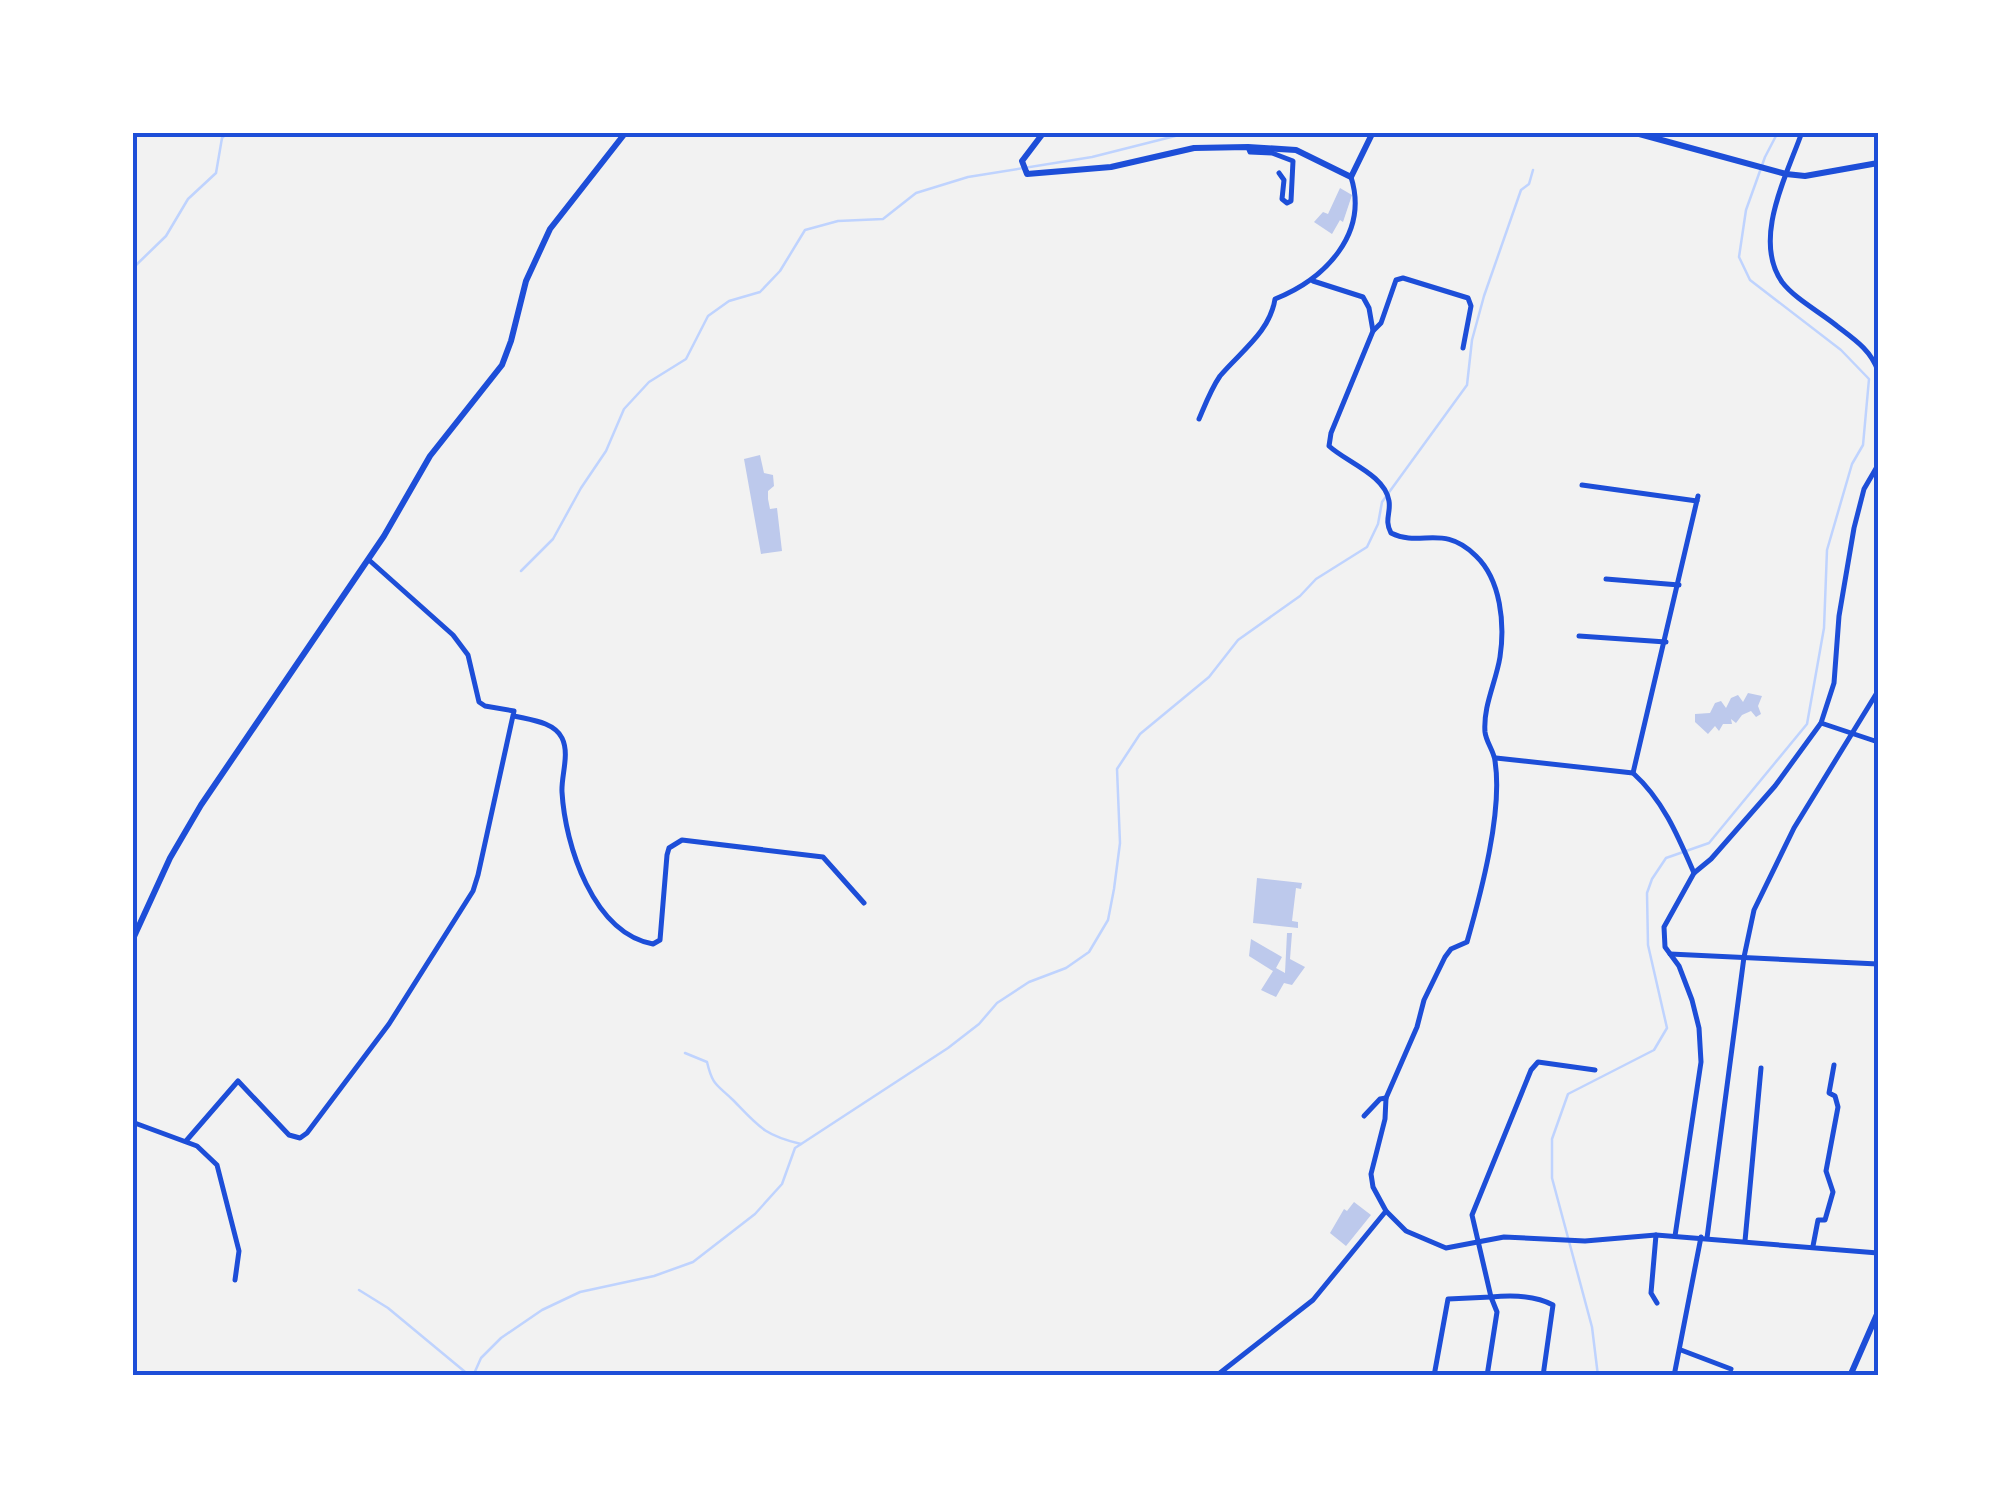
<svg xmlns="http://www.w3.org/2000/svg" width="2011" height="1508" font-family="Mulish,sans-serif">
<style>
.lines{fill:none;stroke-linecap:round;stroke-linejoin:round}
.stream{stroke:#bfd3fe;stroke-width:2.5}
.building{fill:#bdc9ec}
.minor{stroke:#1d4ed8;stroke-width:5}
.tertiary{stroke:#1d4ed8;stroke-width:6}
.secondary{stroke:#1d4ed8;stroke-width:6}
.neatline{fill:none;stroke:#1d4ed8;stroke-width:4}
</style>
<rect width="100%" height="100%" fill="#f2f2f2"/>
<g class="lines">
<g class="stream">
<path d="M132,269L166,236L188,199L216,173L222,138L228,132"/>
<path d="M521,571L553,539L581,488L606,451L624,409L649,382L686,359L708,316L729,301L760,292L780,271L805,230L838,221L883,219L916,193L968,177L1092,157L1191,132"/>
<path d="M685,1053L707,1062C713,1087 717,1084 734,1101C759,1127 764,1135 801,1144"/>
<path d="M359,1290L388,1308L470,1376"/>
<path d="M473,1376L481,1358L501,1338L542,1310L580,1292L654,1276L693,1262L755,1214L782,1184L795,1148L948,1048L979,1024L997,1003L1029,982L1066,968L1089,952L1108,920L1114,889L1120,843L1117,769L1140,734L1209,677L1238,640L1300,596L1316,579L1367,547L1378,524L1382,502L1467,385L1472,340L1484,296L1521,190L1529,184L1533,170"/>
<path d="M1598,1376L1592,1327L1552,1178V1139L1568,1094L1654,1050L1667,1028L1648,945L1647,893L1652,879L1666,858L1709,843L1807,724L1824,628L1827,550L1852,464L1863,445L1869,379L1841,350L1750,280L1739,257L1746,210L1765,157L1778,132"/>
</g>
</g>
<g class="building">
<path d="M1340,188L1352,195L1343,222L1340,220L1332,234L1314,222L1323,212L1328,214Z"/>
<path d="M760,455L764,473L773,475L774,486L768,491V499L770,509L777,508L782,551L761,554L744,459Z"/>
<path d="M1748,693L1762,696L1758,706L1761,714L1756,717L1751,711L1742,715L1736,723L1731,719L1732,724H1723L1719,731L1715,726L1708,734L1695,722V714L1710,713L1715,703L1721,701L1726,708L1731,698L1738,695L1743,702Z"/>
<path d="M1257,878L1302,883L1301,889L1296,888L1292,921L1298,922V928L1253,923Z"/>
<path d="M1287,933H1292L1290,959L1305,967L1292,985L1284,983L1276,997L1261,990L1273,971L1249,956L1251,939L1282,957L1276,968L1285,973Z"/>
<path d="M1354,1202L1371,1215L1346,1246L1330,1233L1344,1209L1347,1211Z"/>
</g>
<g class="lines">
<g class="minor">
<path d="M1802,132C1787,175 1752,239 1782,282C1795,299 1820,312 1837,326C1854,339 1871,350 1878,371"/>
<path d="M1248,147L1250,152L1272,153L1293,161L1291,201L1287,203L1282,199L1284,180L1279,173"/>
<path d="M1313,281L1363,297L1369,308L1373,331L1331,433L1329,446C1346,462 1385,475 1389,501C1391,513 1384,520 1391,533C1421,548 1443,523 1476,556C1501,580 1505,624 1500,657C1496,682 1483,706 1485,732C1486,742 1494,751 1495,761C1503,811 1481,893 1467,942L1451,949L1445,957L1424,1000L1417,1027L1386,1098L1385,1119L1371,1174L1373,1187L1386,1211L1406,1231L1446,1248L1504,1237L1585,1241L1656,1235L1878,1253"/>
<path d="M1373,331L1381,323L1396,280L1403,278L1468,298L1471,306L1463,348"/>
<path d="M1199,419C1205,405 1211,389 1220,376C1240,352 1270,332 1275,299C1325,279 1369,234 1351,177"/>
<path d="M1582,485L1697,501"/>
<path d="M1606,579L1679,585"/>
<path d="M1579,636L1666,642"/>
<path d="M514,716C531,720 554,722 562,738C570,754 561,776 562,792C565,845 593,933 653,944L660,940L667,855L669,848L682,840L823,857L864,903"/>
<path d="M1821,723L1878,742"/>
<path d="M1496,758L1633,773C1663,800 1678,836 1694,873"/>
<path d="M1633,773L1698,496"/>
<path d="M1670,954L1878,964"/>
<path d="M1364,1116L1380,1099L1386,1098"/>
<path d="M132,1122L197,1146L217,1165L239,1251L235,1280"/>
<path d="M186,1141L238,1081L289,1135L300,1138L307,1133L389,1024L473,891L478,875L514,711L485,706L479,702L468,655L453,635L369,560"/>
<path d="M1656,1235L1651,1293L1657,1303"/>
<path d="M1675,1236L1701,1062L1699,1028L1692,1000L1679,966L1665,947L1664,927L1694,873L1711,859L1775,786L1821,723L1834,683L1839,616L1854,528L1864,489L1878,465"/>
<path d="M1707,1238L1744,957L1754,910L1794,828L1878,691"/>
<path d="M1745,1241L1761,1068"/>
<path d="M1813,1246L1818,1220H1825L1833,1192L1826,1171L1838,1107L1835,1096L1829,1093L1834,1065"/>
<path d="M1681,1350L1731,1369"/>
<path d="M1216,1376L1313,1300L1386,1211"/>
<path d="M1434,1376L1448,1299L1491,1297L1472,1215L1531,1070L1538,1062L1595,1070"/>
<path d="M1487,1376L1497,1312L1491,1297C1511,1295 1535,1295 1553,1305L1543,1376"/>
<path d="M1674,1376L1701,1237"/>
</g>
<g class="tertiary">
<path d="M1044,132L1022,161L1027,174L1111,167L1194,148L1248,147L1296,150L1351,177L1373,132"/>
<path d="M1632,132L1786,174L1805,176L1878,163"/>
<path d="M132,941L170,858L201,805L384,536L430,456L502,365L511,341L526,281L550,229L626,132"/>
</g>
<path class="secondary" d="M1850,1376L1878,1312"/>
</g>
<rect width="2011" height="1508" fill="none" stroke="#ffffff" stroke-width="270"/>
<rect x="135" y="135" width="1741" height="1238" class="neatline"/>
</svg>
